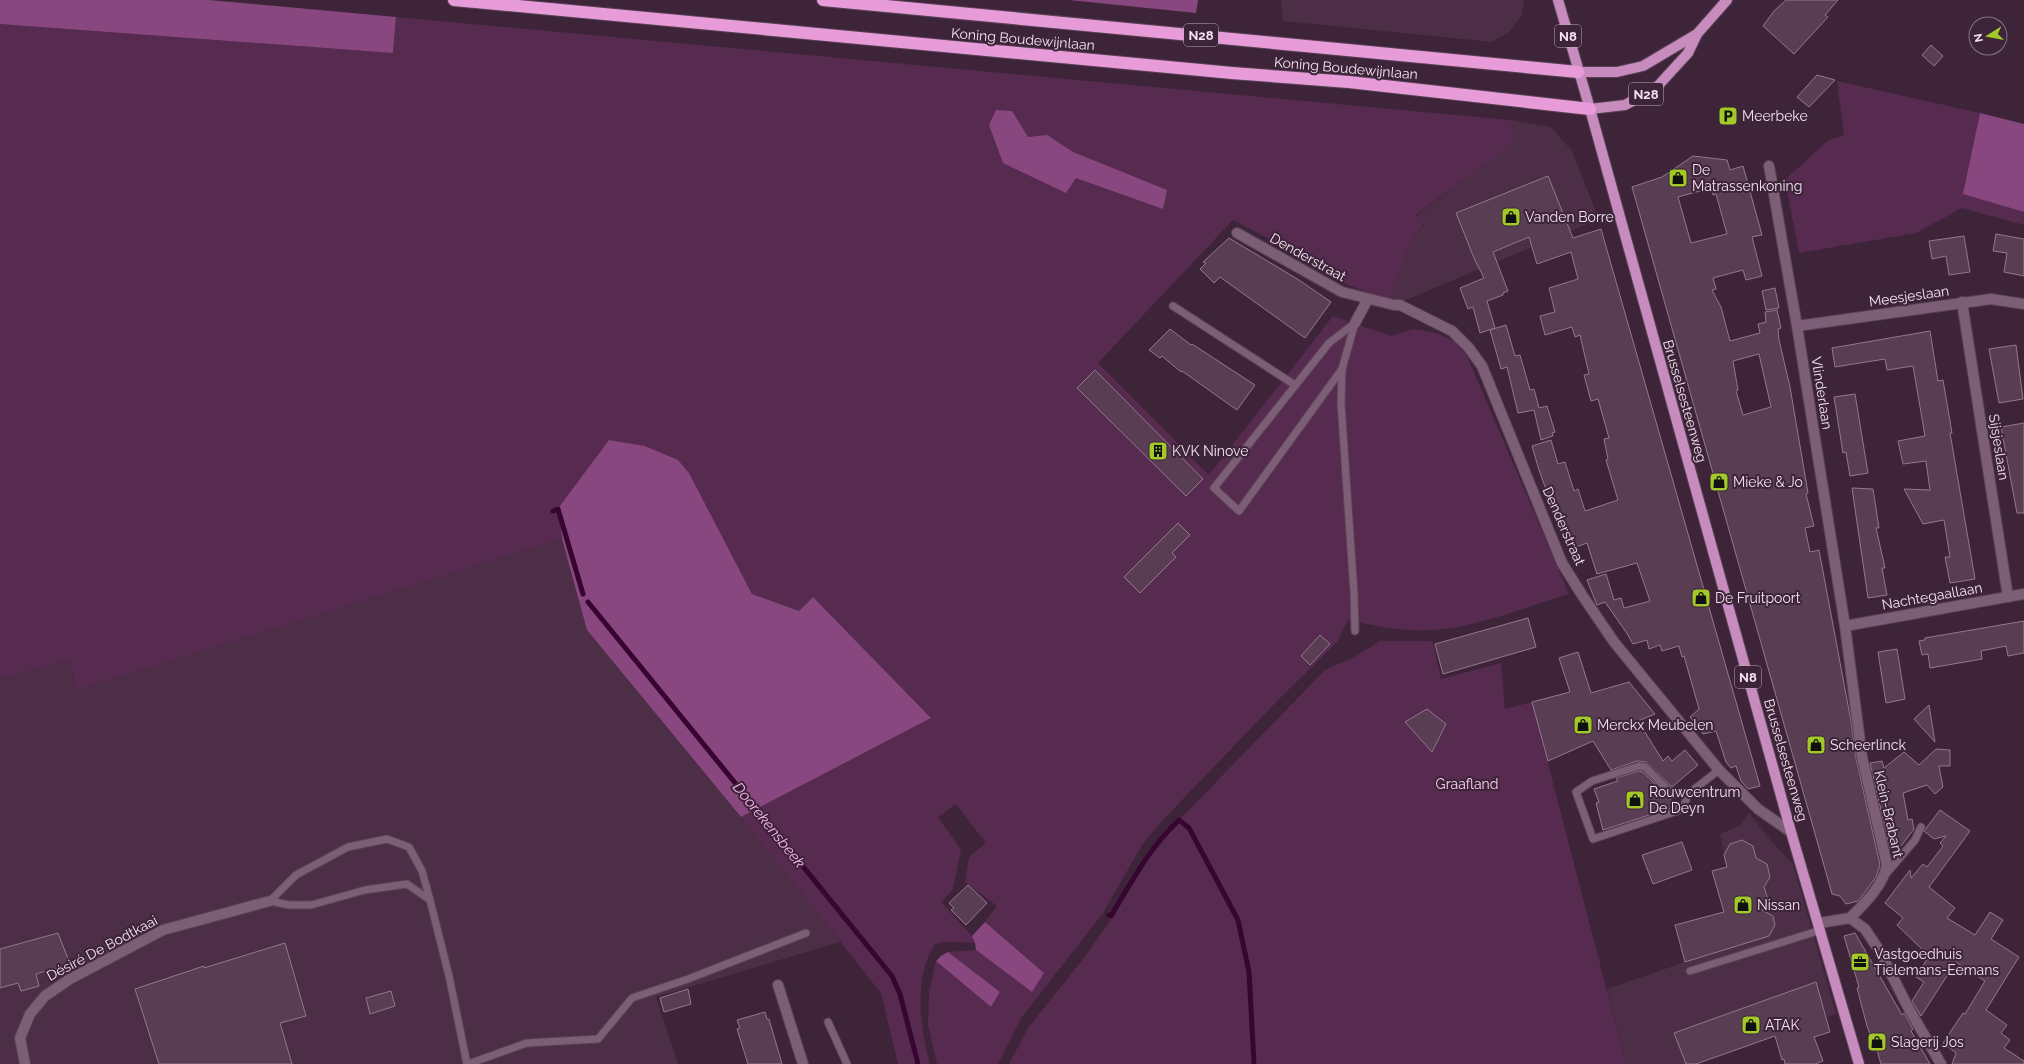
<svg xmlns="http://www.w3.org/2000/svg" width="2024" height="1064" font-family="Raleway,sans-serif">
<style>
.built{fill:#4c2f47}
.green{fill:#562b4f}
.forest{fill:#89477f}
.lines{fill:none;stroke-linecap:round;stroke-linejoin:round}
.stream{stroke:#360530;stroke-width:5}
.building{fill:#583d53;stroke:#95778f;fill-rule:evenodd}
.lane-casing{stroke:#5a4256;stroke-width:9}
.street-casing{stroke:#5a4256;stroke-width:12}
.primary-casing{stroke:#5a4256;stroke-width:12}
.highway-casing{stroke:#5a4256;stroke-width:14}
.lane{stroke:#7c5e76;stroke-width:7}
.street{stroke:#7c5e76;stroke-width:10}
.primary{stroke:#c88bbd;stroke-width:10}
.highway{stroke:#e79cd9;stroke-width:12}
.labels{text-anchor:middle;dominant-baseline:central;stroke-width:4;stroke-linejoin:round;paint-order:stroke}
.shield{fill:#3d2439;stroke:#bca9b8;stroke-width:1}
.shield-label{font-size:13px;font-weight:bold;fill:#f3e2ef}
.street-label{font-size:14px;fill:#f3e2ef;stroke:#3d2439}
.poi-label{font-size:14px;fill:#f3e2ef;stroke:#3d2439;text-anchor:start}
.park-label{font-size:14px;fill:#f7d1f0;stroke:#3d2439}
.water-label{font-size:15px;font-style:italic;fill:#ffb3f1;stroke:#3d2439}
</style>
<rect width="100%" height="100%" fill="#3d2439"/>
<g class="built">
<path d="M1281,0H1524L1521,17L1509,32L1492,42L1283,21Z"/>
<path d="M1510,120L1551,127L1572,151L1599,219L1401,302L1389,300L1411,242L1424,224L1416,216L1466,178L1501,154L1515,132Z"/>
<path d="M562,539L587,630L741,817L840,942L656,997L678,1064H0V679L70,660L75,691Z"/>
<path d="M1749,813L1772,842L1793,864L1836,1014L1696,1064H1626L1607,989L1685,962L1675,925L1724,912L1712,871L1727,867L1720,834L1741,825Z"/>
</g>
<g class="green">
<path d="M396,17L1510,120L1515,132L1511,143L1501,154L1466,178L1416,215L1424,223L1411,242L1389,300L1348,285L1309,260L1233,220L1098,363L1209,475L1333,316L1391,336L1413,329L1437,333L1455,342L1467,356L1569,594C1527,606 1476,628 1433,630C1406,632 1374,626 1348,620L1337,642L1280,698L1160,823L1142,845L1103,913L1022,1017L998,1064H937L928,1025L929,993L936,961L991,1007L1000,992L948,952L976,950L1032,992L1044,973L985,922L997,906L965,882L969,857L986,843L956,804L938,817L961,850L953,889L941,902L972,936L975,943L944,942L935,944C913,978 920,1027 930,1064H898L881,993L741,817L931,718L813,597L799,611L752,594L689,473L678,460L645,446L609,440L559,507L562,539L75,691L70,660L0,679V24L393,53Z"/>
<path d="M1837,81L1980,113L1964,194L2024,212V225L1962,208L1916,233L1799,253L1785,180L1827,141L1844,135Z"/>
<path d="M1380,641H1429L1433,643L1441,679L1501,663L1505,709L1532,702L1626,1064H1009L1028,1028L1087,954L1119,907L1153,852L1180,819L1325,670L1356,656Z"/>
</g>
<g class="forest">
<path d="M0,0H209L396,17L393,53L0,24Z"/>
<path d="M1069,0H1198L1196,13Z"/>
<path d="M996,110L1012,111L1028,137L1047,135L1073,152L1167,190L1163,209L1076,178L1066,193L1003,163L989,125Z"/>
<path d="M1980,113L2024,124V212L1963,194Z"/>
<path d="M609,440L645,446L678,460L689,473L752,594L799,611L813,597L931,718L741,817L587,630L562,539L559,507Z"/>
<path d="M985,922L1044,973L1032,992L976,950L975,943L972,936Z"/>
<path d="M948,952L1000,992L991,1007L936,961L941,956Z"/>
</g>
<g class="lines">
<g class="stream">
<path d="M553,511L558,509L583,594"/>
<path d="M588,602L892,976L900,994L918,1064"/>
<path d="M1109,915L1111,916C1131,882 1150,847 1179,820L1189,828L1238,920L1249,972L1254,1064"/>
</g>
</g>
<g class="building">
<path d="M1786,0H1838L1825,15L1828,17L1794,54L1763,26L1774,11Z"/>
<path d="M1931,45L1943,56L1934,66L1922,55Z"/>
<path d="M1817,75L1835,80L1809,107L1797,97Z"/>
<path d="M1693,156L1727,160L1730,170L1743,166L1762,235L1752,237L1762,276L1746,280L1743,270L1713,278L1716,289L1712,290L1721,307L1730,341L1760,333L1758,324L1766,322L1765,312L1777,310L1781,328L1778,329L1779,340L1790,387L1808,493L1806,494L1814,526L1805,528L1810,552L1819,550L1851,721L1856,758L1880,865L1876,877L1862,896L1858,901L1846,904L1840,896L1832,894L1632,187L1662,177ZM1711,188L1713,195L1716,194L1727,234L1691,243L1678,197ZM1759,354L1771,407L1743,415L1736,391L1738,390L1733,361Z"/>
<path d="M1548,176L1573,238L1601,229L1760,786L1748,789L1741,781L1736,766L1731,768L1726,762L1716,731L1703,734L1690,717L1699,709L1684,656L1682,657L1679,646L1662,651L1660,645L1649,649L1647,640L1633,644L1626,632L1605,602L1597,605L1587,580L1606,574L1614,600L1621,598L1624,608L1650,601L1637,563L1597,574L1587,543L1576,547L1568,526L1563,527L1559,516L1556,517L1539,470L1532,446L1551,440L1558,464L1565,462L1574,491L1578,489L1585,511L1618,500L1606,460L1608,459L1604,439L1609,438L1598,399L1591,401L1584,375L1589,374L1580,335L1575,337L1572,327L1545,335L1540,316L1555,312L1549,288L1578,279L1571,252L1537,264L1529,237L1493,252L1508,291L1503,293V295L1487,301L1495,328L1480,333L1473,307L1468,309L1460,288L1484,278L1474,258L1456,213Z"/>
<path d="M1996,234L2024,239V276L2004,272L2007,253L1993,251Z"/>
<path d="M1964,236L1970,272L1949,275L1946,256L1932,259L1929,241Z"/>
<path d="M1229,238L1299,280L1331,302L1305,338L1220,277L1214,283L1200,269L1206,263L1203,262Z"/>
<path d="M1775,288L1779,308L1766,310L1762,291Z"/>
<path d="M1506,325L1515,356L1520,355L1530,390L1534,389L1539,408L1547,406L1555,432L1552,433L1553,436L1541,440L1534,410L1518,413L1507,367L1501,369L1490,330Z"/>
<path d="M1170,329L1191,345L1192,344L1255,385L1237,410L1182,371L1181,372L1162,356L1160,358L1149,350Z"/>
<path d="M1930,331L1938,381L1943,380L1952,433H1950L1975,579L1950,583L1945,557H1950L1944,520L1923,524L1904,489L1930,490L1926,461L1903,464L1898,441L1925,436L1913,366L1887,370L1885,359L1835,367L1832,348Z"/>
<path d="M2016,345L2023,399L1999,403L1989,349Z"/>
<path d="M1095,370L1203,479L1186,496L1077,388Z"/>
<path d="M1855,394L1868,473L1850,476L1846,452L1843,453L1834,397Z"/>
<path d="M2024,423V513H2017L2001,427Z"/>
<path d="M1852,488L1873,489L1879,528H1876L1885,568H1882L1887,595L1868,598Z"/>
<path d="M1178,523L1190,535L1172,553L1176,557L1140,593L1124,577Z"/>
<path d="M1528,618L1536,647L1443,674L1435,644Z"/>
<path d="M2024,621V653L2008,656L2006,646L1981,651L1982,659L1930,668L1928,654L1922,655L1919,641L1925,640V638Z"/>
<path d="M1320,635L1330,644L1310,665L1301,656Z"/>
<path d="M1897,649L1905,699L1886,703L1878,652Z"/>
<path d="M1578,652L1591,693L1629,682L1655,714L1638,721L1663,761L1668,756L1672,761L1685,750L1698,765L1672,787L1646,762L1637,761L1611,770L1593,741L1548,761L1532,702L1570,692L1559,658Z"/>
<path d="M1929,705L1935,742L1914,719Z"/>
<path d="M1427,709L1446,724L1432,752L1405,722Z"/>
<path d="M1936,749L1950,750V766H1939L1943,787L1935,794L1927,785L1903,793L1908,820L1912,819L1914,829L1901,846L1890,849L1870,763L1882,761L1884,768L1904,752L1919,765Z"/>
<path d="M1639,771L1643,772L1677,806L1603,830L1596,803L1599,802L1594,789L1618,781L1616,778Z"/>
<path d="M1940,810L1970,831L1929,887L1955,908L1947,918L1975,935L1990,912L2003,920L1991,939L2019,957L1986,1010L2007,1025L2001,1033L2010,1040L2004,1048L2024,1061V1064H1952L1956,1053L1943,1043L1963,1013L1965,1014L1985,981L1956,962L1921,1016L1912,1001L1924,982L1916,977L1929,956L1897,925L1903,918L1885,903L1910,870L1911,878L1923,864L1927,867L1943,846L1940,843L1946,836L1934,839L1924,831Z"/>
<path d="M1742,840L1753,846L1756,858L1767,864L1770,877L1764,887L1768,899L1762,910L1773,916L1775,925L1769,936L1685,962L1675,925L1724,912L1712,871L1727,867L1724,855L1730,844Z"/>
<path d="M1682,842L1692,870L1653,884L1642,855Z"/>
<path d="M968,885L987,903L966,925L951,910L954,908L949,903Z"/>
<path d="M58,933L70,964L36,974L39,986L21,991L18,983L0,988V949Z"/>
<path d="M1855,933L1902,1015L1904,1013L1913,1029L1911,1031L1930,1064H1881L1874,1039L1872,1040L1867,1026L1857,988L1859,987L1844,936Z"/>
<path d="M285,943L306,1016L280,1023L292,1064H159L135,989L204,966V968Z"/>
<path d="M1816,982L1830,1032L1814,1037L1823,1061L1815,1064H1785L1784,1059L1782,1060L1775,1036L1696,1064H1686L1674,1033Z"/>
<path d="M688,989L691,1004L664,1012L660,998Z"/>
<path d="M391,991L395,1006L370,1014L366,998Z"/>
<path d="M765,1012L767,1019H769L782,1064H748L737,1029L740,1028L737,1020Z"/>
</g>
<g class="lines">
<defs>
<g id="lane">
<path d="M1173,306L1295,385"/>
<path d="M1342,369L1239,511L1214,488L1329,343L1355,323"/>
<path d="M1355,631L1354,593L1341,403L1342,369L1355,323"/>
<path d="M1688,794H1672L1645,767L1639,766L1592,781L1576,792L1593,839L1683,809L1688,794L1719,770"/>
<path d="M1886,874L1915,840L1921,827"/>
<path d="M270,901L289,905H311L365,890L407,884L430,900L449,976L467,1064"/>
<path d="M270,901L296,875L348,847L387,839L409,847L422,871L430,900"/>
<path d="M1690,971L1821,930"/>
<path d="M828,1022L847,1064"/>
<path d="M468,1064L527,1043L598,1039L632,998L688,979L806,933"/>
</g>
<g id="street">
<path d="M1769,166L1797,326L1845,626L1862,757L1887,865C1883,886 1864,904 1850,918"/>
<path d="M1237,233L1342,292L1394,305H1400L1452,331L1469,348L1482,366L1562,563L1582,595L1614,642L1719,770L1758,809L1791,832"/>
<path d="M1962,302L2008,597"/>
<path d="M1355,323L1368,299"/>
<path d="M1797,326L1991,299L2024,304"/>
<path d="M1845,626L2024,594"/>
<path d="M1850,918L1865,929L1879,950L1909,1009L1941,1064"/>
<path d="M1819,923L1850,918"/>
<path d="M778,985L803,1064"/>
<path d="M25,1064L20,1038L30,1014L45,996L70,979L163,930L270,901"/>
</g>
<g id="primary">
<path d="M1558,0L1590,109L1791,832L1859,1064"/>
<path d="M1578,72H1617L1643,66L1697,34L1727,0"/>
<path d="M1590,109L1625,105L1656,88L1688,53L1697,34"/>
</g>
<g id="highway">
<path d="M454,0L1232,73L1349,82L1590,109"/>
<path d="M823,0L1578,72"/>
</g>
</defs>
<use href="#lane" class="lane-casing"/>
<use href="#street" class="street-casing"/>
<use href="#primary" class="primary-casing"/>
<use href="#highway" class="highway-casing"/>
<use href="#lane" class="lane"/>
<use href="#street" class="street"/>
<use href="#primary" class="primary"/>
<use href="#highway" class="highway"/>
</g>
<defs>
<symbol id="parking-square" viewBox="-11 -11 22 22"><rect x="-9" y="-9" width="18" height="18" rx="4" fill="#a2c928" stroke="#3d2439"/><path d="M-3.5-5.5H1a3.5 3.5 0 0 1 0 7H-1V5.5H-3.5ZM-1-3.4V-.6H.8a1.4 1.4 0 0 0 0-2.8Z" fill="#111"/></symbol>
<symbol id="shop-square" viewBox="-11 -11 22 22"><rect x="-9" y="-9" width="18" height="18" rx="4" fill="#a2c928" stroke="#3d2439"/><path d="M-5-2.5h2.3a2.7 3.5 0 0 1 5.4 0H5L5.5 6h-11ZM-1.5-2.5h3a1.5 2.3 0 0 0-3 0Z" fill="#111"/></symbol>
<symbol id="building-square" viewBox="-11 -11 22 22"><rect x="-9" y="-9" width="18" height="18" rx="4" fill="#a2c928" stroke="#3d2439"/><path d="M-4-6H4V6H1V3H-1V6H-4ZM-2.5-4.3h1.7v1.8h-1.7ZM.8-4.3h1.7v1.8H.8ZM-2.5-1h1.7V.8h-1.7ZM.8-1h1.7V.8H.8Z" fill="#111"/></symbol>
<symbol id="office-square" viewBox="-11 -11 22 22"><rect x="-9" y="-9" width="18" height="18" rx="4" fill="#a2c928" stroke="#3d2439"/><path d="M-6-3h4V-5.5h4V-3h4V5H-6ZM-1-4.5V-3h2v-1.5ZM-6 0V1H6V0Z" fill="#111"/></symbol>
</defs>
<g fill-rule="evenodd">
<use href="#parking-square" x="1717" y="105" width="22" height="22"/>
<use href="#shop-square" x="1667" y="167" width="22" height="22"/>
<use href="#shop-square" x="1500" y="206" width="22" height="22"/>
<use href="#building-square" x="1147" y="440" width="22" height="22"/>
<use href="#shop-square" x="1708" y="471" width="22" height="22"/>
<use href="#shop-square" x="1690" y="587" width="22" height="22"/>
<use href="#shop-square" x="1572" y="714" width="22" height="22"/>
<use href="#shop-square" x="1805" y="734" width="22" height="22"/>
<use href="#shop-square" x="1624" y="789" width="22" height="22"/>
<use href="#shop-square" x="1732" y="894" width="22" height="22"/>
<use href="#office-square" x="1849" y="951" width="22" height="22"/>
<use href="#shop-square" x="1740" y="1014" width="22" height="22"/>
<use href="#shop-square" x="1866" y="1031" width="22" height="22"/>
</g>
<g class="labels">
<g class="shield">
<rect x="1184" y="24" width="34" height="22" rx="3"/>
<rect x="1555" y="25" width="26" height="22" rx="3"/>
<rect x="1629" y="83" width="34" height="22" rx="3"/>
<rect x="1735" y="666" width="26" height="22" rx="3"/>
</g>
<g class="shield-label">
<text x="1201" y="35">N28</text>
<text x="1568" y="36">N8</text>
<text x="1646" y="94">N28</text>
<text x="1748" y="677">N8</text>
</g>
<g class="street-label">
<text transform="translate(1023 39) rotate(5)">Koning Boudewijnlaan</text>
<text transform="translate(1346 68) rotate(5)">Koning Boudewijnlaan</text>
<text transform="translate(1308 257) rotate(29)">Denderstraat</text>
<text transform="translate(1909 296) rotate(-8)">Meesjeslaan</text>
<text transform="translate(1822 393) rotate(81)">Vlinderlaan</text>
<text transform="translate(1685 401) rotate(74)">Brusselsesteenweg</text>
<text transform="translate(1999 447) rotate(81)">Sijsjeslaan</text>
<text transform="translate(1564 526) rotate(66)">Denderstraat</text>
<text transform="translate(1932 596) rotate(-10)">Nachtegaallaan</text>
<text transform="translate(1786 760) rotate(74)">Brusselsesteenweg</text>
<text transform="translate(1889 814) rotate(77)">Klein-Brabant</text>
<text transform="translate(102 948) rotate(-28)">Désiré De Bodtkaai</text>
</g>
<g class="poi-label">
<text x="1742" y="116">Meerbeke</text>
<text x="1692" y="170">De<tspan x="1692" dy="16">Matrassenkoning</tspan></text>
<text x="1525" y="217">Vanden Borre</text>
<text x="1172" y="451">KVK Ninove</text>
<text x="1733" y="482">Mieke &amp; Jo</text>
<text x="1715" y="598">De Fruitpoort</text>
<text x="1597" y="725">Merckx Meubelen</text>
<text x="1830" y="745">Scheerlinck</text>
<text x="1649" y="792">Rouwcentrum<tspan x="1649" dy="16">De Deyn</tspan></text>
<text x="1757" y="905">Nissan</text>
<text x="1874" y="954">Vastgoedhuis<tspan x="1874" dy="16">Tielemans-Eemans</tspan></text>
<text x="1765" y="1025">ATAK</text>
<text x="1891" y="1042">Slagerij Jos</text>
</g>
<g class="park-label">
<text x="1467" y="784">Graafland</text>
</g>
<g class="water-label">
<text transform="translate(769 825) rotate(51)">Doorekensbeek</text>
</g>
</g>
<g transform="translate(1988 36) rotate(259)"><circle r="19" fill="#3d2439" stroke="#867082"/>
<path d="M0-3L7 15L0 10L-7 15Z" fill="#a2c928"/>
<text y="-6" font-size="11" font-weight="bold" text-anchor="middle" fill="#f3e2ef">N</text>
</g>
</svg>
